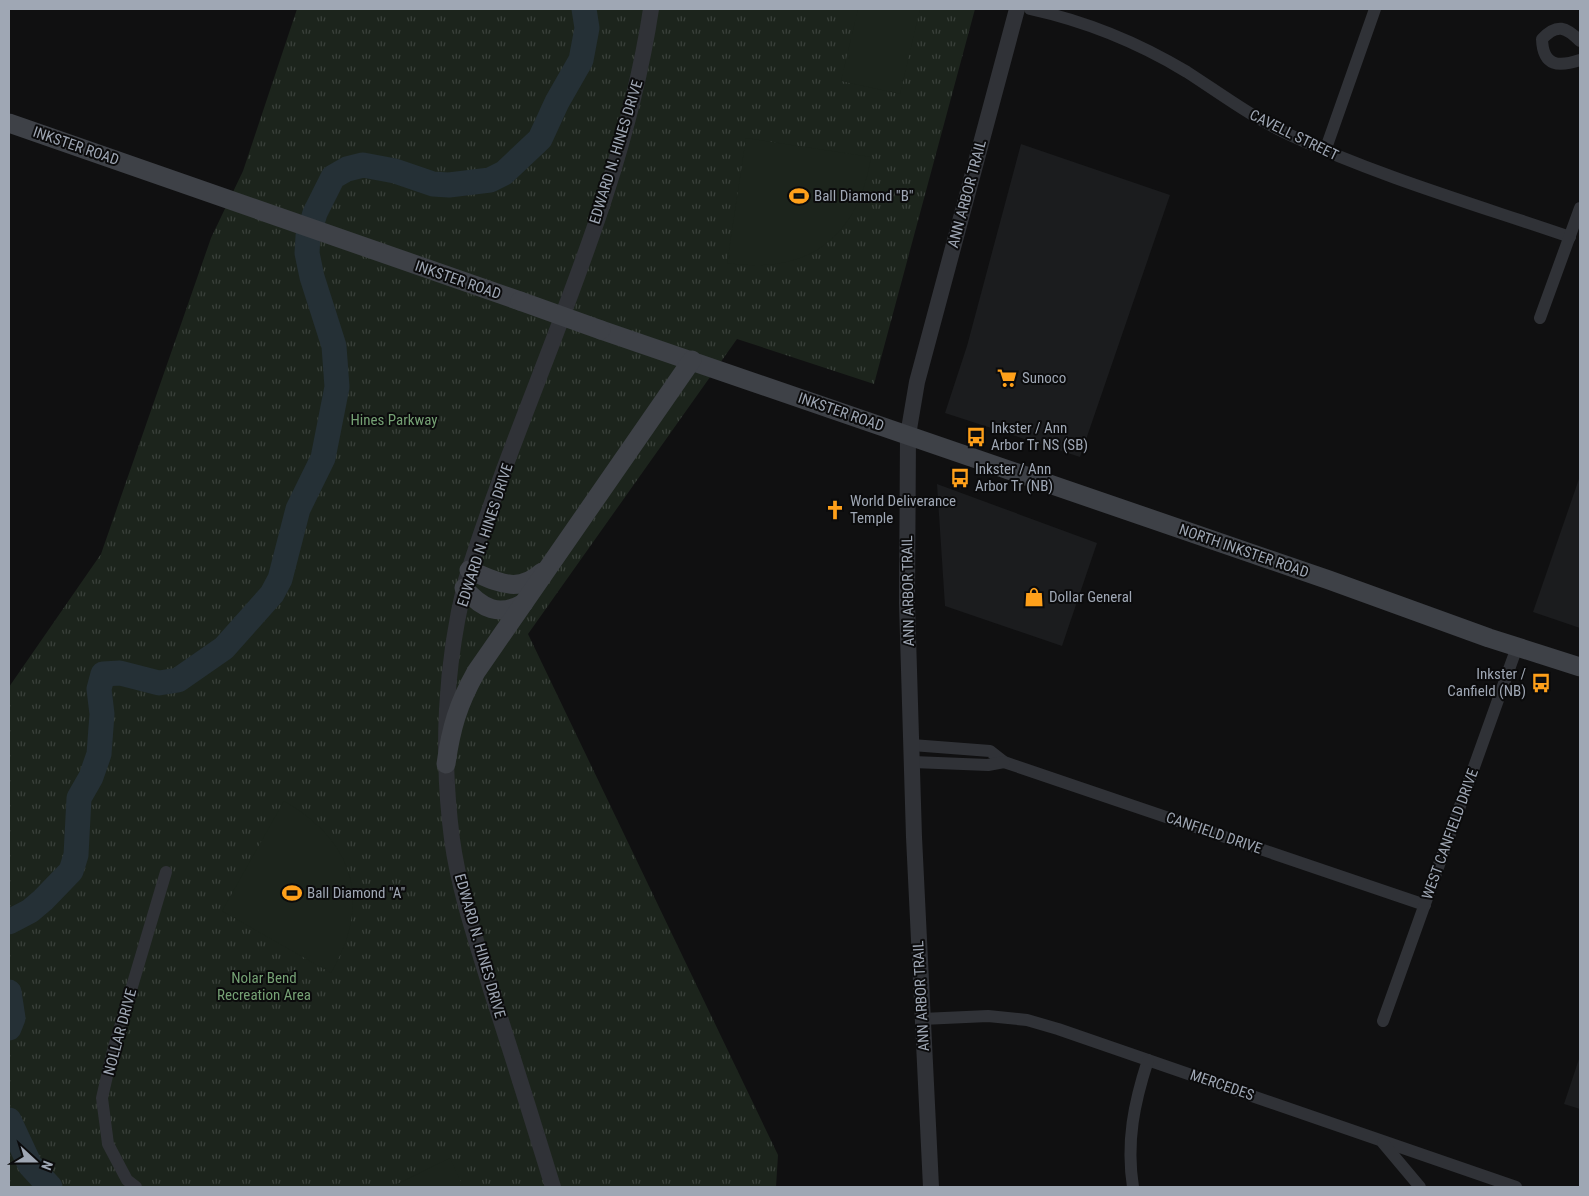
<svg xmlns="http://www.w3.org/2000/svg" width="1589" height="1196" font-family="'Roboto Condensed',sans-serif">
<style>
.built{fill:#1b1c1e}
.grass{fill:url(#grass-tufts)}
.pitch{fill:#1c241c}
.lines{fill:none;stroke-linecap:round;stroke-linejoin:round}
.river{stroke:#253036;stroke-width:25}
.minor{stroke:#303237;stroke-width:12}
.tertiary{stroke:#303237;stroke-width:16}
.secondary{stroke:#3e4147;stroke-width:19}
.secondary-bridge{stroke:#3e4147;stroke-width:19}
.labels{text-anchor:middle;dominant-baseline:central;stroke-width:4;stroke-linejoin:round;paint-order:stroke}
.street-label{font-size:15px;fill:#9fa7b4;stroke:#0b0b0c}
.poi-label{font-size:15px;fill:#9fa7b4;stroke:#0b0b0c;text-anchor:start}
.park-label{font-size:15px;fill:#75a174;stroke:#0b0b0c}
</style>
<defs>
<pattern id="grass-tufts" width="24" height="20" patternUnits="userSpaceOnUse" patternTransform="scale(1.25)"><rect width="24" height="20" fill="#1c241c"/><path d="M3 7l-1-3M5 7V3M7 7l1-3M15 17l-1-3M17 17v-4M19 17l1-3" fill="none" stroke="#3a413b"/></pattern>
</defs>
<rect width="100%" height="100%" fill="#101011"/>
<g class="built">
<path d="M1021,144L1170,195L1080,457L945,413L967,346Z"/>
<path d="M1580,476V628L1533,612Z"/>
<path d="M937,484L1097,543L1062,646L945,606Z"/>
<path d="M1580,1056V1109L1564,1104Z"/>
</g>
<path class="grass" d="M297,9H975L874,384L737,339L528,634L778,1155L776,1187H9V687L101,554L211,238L243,171Z"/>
<g class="pitch">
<path d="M858,9H920L900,94L841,81Z"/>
<path d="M746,138L871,157C858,238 808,275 727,263Z"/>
<path d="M284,801C355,842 372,902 331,973L222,911Z"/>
<path d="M450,1158L463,1187H391Z"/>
</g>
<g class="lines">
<g class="river">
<path d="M9,922L30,911L43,900L71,871L76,855L79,798L91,777L99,754L102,714L99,689L103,674L120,673L159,683L178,680L224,648L272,594L280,579L298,509L323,458L337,387L334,346L312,277L307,253L308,236L315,213L333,177L347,169L363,165L395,171L433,184L449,185L490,180L504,173L540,139L557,102L581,60L587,28L584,9"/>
<path d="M9,992L13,1018L9,1028"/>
<path d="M9,1120L30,1165L50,1187"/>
</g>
<g class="minor">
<path d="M1030,9C1085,21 1139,43 1187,72C1221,94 1253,118 1290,135C1380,177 1477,205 1570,237"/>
<path d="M1580,41C1566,27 1557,23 1542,39C1543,67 1559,67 1580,60"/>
<path d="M1325,151L1375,9"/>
<path d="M1540,318L1580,208"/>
<path d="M912,745L990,751L1004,762L1425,905"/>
<path d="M913,762L988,765L1004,762"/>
<path d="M922,1019L988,1016L1027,1020L1058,1029L1516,1187"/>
<path d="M1383,1021L1517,647"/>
<path d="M1383,1143L1420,1187"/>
<path d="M136,1187L127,1180L108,1144L102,1098L112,1054L166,872"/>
<path d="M1133,1187C1126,1142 1134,1103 1148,1060"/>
</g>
<g class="tertiary">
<path d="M553,1187C533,1122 513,1057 492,993C477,943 459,891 452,839C441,754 445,664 466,580C525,390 621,208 651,9"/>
<path d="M931,1187L914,837L907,603L908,435L917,382L1017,9"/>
</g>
<g class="secondary">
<path d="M9,123L520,301"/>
<path d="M601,330L1329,580L1489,638L1580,667"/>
<path d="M469,570C496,581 517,595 542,572"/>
<path d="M464,588C482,609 499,617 524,603"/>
<path d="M446,764C451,728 458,704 476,672L692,360"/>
</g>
<path class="secondary-bridge" d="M520,301L601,330"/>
</g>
<defs>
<symbol id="stadium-bare" viewBox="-9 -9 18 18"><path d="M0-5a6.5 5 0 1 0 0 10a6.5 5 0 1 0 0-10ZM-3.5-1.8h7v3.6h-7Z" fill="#ffa01a" stroke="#0b0b0c" stroke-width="2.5" paint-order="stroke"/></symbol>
<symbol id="supermarket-bare" viewBox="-9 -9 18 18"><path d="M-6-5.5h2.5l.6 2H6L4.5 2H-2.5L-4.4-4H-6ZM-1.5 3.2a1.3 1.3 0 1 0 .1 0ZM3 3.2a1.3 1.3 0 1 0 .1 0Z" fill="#ffa01a" stroke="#0b0b0c" stroke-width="2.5" paint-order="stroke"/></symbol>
<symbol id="bus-bare" viewBox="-9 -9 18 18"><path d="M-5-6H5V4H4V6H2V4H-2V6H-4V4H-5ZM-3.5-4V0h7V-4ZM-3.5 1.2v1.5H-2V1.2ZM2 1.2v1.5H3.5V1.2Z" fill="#ffa01a" stroke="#0b0b0c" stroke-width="2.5" paint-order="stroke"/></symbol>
<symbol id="church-bare" viewBox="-9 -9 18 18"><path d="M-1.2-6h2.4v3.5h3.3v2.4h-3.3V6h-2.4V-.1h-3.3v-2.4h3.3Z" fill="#ffa01a" stroke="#0b0b0c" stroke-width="2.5" paint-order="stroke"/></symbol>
<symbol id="shop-bare" viewBox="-9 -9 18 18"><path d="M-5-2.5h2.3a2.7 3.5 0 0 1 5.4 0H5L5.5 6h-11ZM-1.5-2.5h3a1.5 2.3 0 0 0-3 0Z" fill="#ffa01a" stroke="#0b0b0c" stroke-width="2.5" paint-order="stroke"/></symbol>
</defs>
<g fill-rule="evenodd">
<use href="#stadium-bare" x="785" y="182" width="28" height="28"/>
<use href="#supermarket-bare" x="993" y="364" width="28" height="28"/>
<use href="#bus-bare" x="962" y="423" width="28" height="28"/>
<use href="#bus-bare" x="946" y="464" width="28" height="28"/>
<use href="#church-bare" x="821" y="496" width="28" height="28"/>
<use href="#shop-bare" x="1020" y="583" width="28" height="28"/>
<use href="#bus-bare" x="1527" y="669" width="28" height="28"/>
<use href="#stadium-bare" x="278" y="879" width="28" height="28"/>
</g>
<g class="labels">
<g class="street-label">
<text transform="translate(1294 135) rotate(26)">CAVELL STREET</text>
<text transform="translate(76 146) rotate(19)">INKSTER ROAD</text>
<text transform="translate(616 152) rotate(-73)">EDWARD N. HINES DRIVE</text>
<text transform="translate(967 194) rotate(-75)">ANN ARBOR TRAIL</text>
<text transform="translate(458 280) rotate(19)">INKSTER ROAD</text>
<text transform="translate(841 412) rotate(19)">INKSTER ROAD</text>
<text transform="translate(485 535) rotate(-72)">EDWARD N. HINES DRIVE</text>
<text transform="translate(1244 551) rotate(19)">NORTH INKSTER ROAD</text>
<text transform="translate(908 591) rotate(-91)">ANN ARBOR TRAIL</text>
<text transform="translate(1214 833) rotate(19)">CANFIELD DRIVE</text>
<text transform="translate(1450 834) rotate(-70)">WEST CANFIELD DRIVE</text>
<text transform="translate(480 946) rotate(74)">EDWARD N. HINES DRIVE</text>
<text transform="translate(921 996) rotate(-93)">ANN ARBOR TRAIL</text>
<text transform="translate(120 1032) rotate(-75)">NOLLAR DRIVE</text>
<text transform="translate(1222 1085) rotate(19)">MERCEDES</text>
</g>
<g class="poi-label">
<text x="814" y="196">Ball Diamond "B"</text>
<text x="1022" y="378">Sunoco</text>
<text x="991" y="428">Inkster / Ann<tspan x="991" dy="17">Arbor Tr NS (SB)</tspan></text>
<text x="975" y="469">Inkster / Ann<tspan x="975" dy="17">Arbor Tr (NB)</tspan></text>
<text x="850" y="501">World Deliverance<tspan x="850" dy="17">Temple</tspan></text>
<text x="1049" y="597">Dollar General</text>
<text x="1526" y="674" text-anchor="end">Inkster /<tspan x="1526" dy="17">Canfield (NB)</tspan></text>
<text x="307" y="893">Ball Diamond "A"</text>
</g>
<g class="park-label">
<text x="394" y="420">Hines Parkway</text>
<text x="264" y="978">Nolar Bend<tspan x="264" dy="17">Recreation Area</tspan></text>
</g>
</g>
<rect width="1589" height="1196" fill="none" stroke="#9fa7b4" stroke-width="20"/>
<g transform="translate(35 1161) rotate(111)" stroke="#0b0b0c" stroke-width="4" paint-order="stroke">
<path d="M0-4L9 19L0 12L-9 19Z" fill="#9fa7b4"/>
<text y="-8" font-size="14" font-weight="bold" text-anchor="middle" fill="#9fa7b4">N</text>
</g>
</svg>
